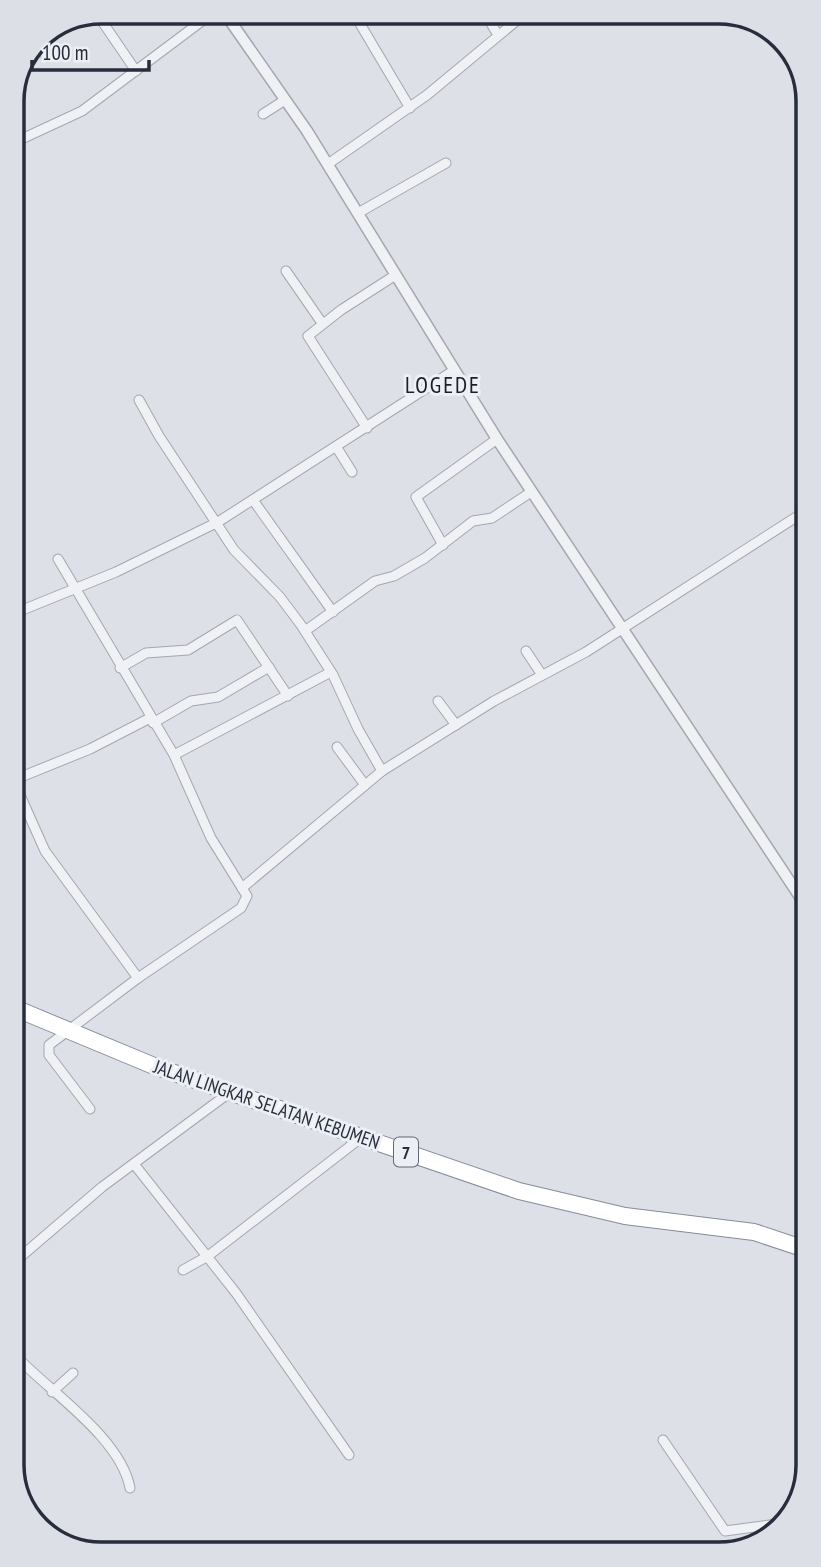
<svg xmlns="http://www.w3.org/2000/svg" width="821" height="1567" font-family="'PT Sans Narrow',sans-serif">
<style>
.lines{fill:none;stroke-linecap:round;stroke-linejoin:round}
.minor-casing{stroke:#a3a7b0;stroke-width:11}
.tertiary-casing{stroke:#a3a7b0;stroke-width:13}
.trunk-casing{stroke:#858c9c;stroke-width:18}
.minor{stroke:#f0f1f5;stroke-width:9}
.tertiary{stroke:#f0f1f5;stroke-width:10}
.trunk{stroke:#fff;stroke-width:16}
.rail-casing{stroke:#777e8f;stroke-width:5}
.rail{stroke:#eceff4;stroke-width:2.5;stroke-dasharray:8;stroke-linecap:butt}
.labels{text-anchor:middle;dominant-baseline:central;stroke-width:6;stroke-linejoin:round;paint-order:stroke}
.shield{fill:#eceff4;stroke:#626773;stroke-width:2}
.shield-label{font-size:18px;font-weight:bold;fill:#272d3c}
.street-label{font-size:19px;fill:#272d3c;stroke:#eceff4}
.quarter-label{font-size:23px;letter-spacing:2px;fill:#1a1e2d;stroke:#eceff4}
.rim{fill:none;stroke:#272d3c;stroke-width:3.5}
</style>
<rect width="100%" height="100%" fill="#dde0e6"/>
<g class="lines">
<defs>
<g id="minor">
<path d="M353,12L410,108"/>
<path d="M484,12L498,35"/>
<path d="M97,14L136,71"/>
<path d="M36,45L48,57"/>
<path d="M263,114L285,100"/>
<path d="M13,143L82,111L214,12"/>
<path d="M328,164L427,95L527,12"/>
<path d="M358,213L446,163"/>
<path d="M286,271L322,323"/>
<path d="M139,400L159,436L234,550L280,597L301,625L333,675L358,729L382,771"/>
<path d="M367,428L308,336L341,310L394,276"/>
<path d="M337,448L352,472"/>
<path d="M253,500L333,612"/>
<path d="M443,545L416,497L497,439"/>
<path d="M58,559L174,755L211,838L247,896L241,908L138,978L49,1045V1055L90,1109"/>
<path d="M15,613L116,572L218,522L453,371"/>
<path d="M305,631L375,581L394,576L425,558L473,521L492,518L531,492"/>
<path d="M526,651L542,675"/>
<path d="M120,668L146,653L188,650L237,620L288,696"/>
<path d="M438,701L456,725"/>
<path d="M153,723L191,701L218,697L269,667"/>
<path d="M337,747L365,785"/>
<path d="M174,755L331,672"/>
<path d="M16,779L90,749L150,718"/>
<path d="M16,786L45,851L138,978"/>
<path d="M242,888L382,771L494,701L586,652L804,512"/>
<path d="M134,1164L236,1293L349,1455"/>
<path d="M18,1259L102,1187L229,1093"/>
<path d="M183,1270L208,1256L362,1137"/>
<path d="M19,1359C53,1394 121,1439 130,1488"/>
<path d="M52,1392L73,1373"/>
<path d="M663,1440L725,1531L784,1523"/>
</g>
<path id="tertiary" d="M224,12L307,131L497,439L806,906"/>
<path id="trunk" d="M17,1009L154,1066L519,1191L625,1216L754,1232L808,1250"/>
</defs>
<use href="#minor" class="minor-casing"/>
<use href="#tertiary" class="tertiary-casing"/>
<use href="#trunk" class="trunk-casing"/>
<use href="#minor" class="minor"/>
<use href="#tertiary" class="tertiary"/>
<use href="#trunk" class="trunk"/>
<defs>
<path id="rail" d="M750,1548H754"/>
</defs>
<use href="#rail" class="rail-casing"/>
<use href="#rail" class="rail"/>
</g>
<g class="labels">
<rect class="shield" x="394" y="1137.5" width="24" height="29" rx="5"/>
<g class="shield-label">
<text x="406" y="1152">7</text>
</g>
<g class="street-label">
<text transform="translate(267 1104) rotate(19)">JALAN LINGKAR SELATAN KEBUMEN</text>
</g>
<g class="quarter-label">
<text x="443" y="384">LOGEDE</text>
</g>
</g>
<path d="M0 0H821V1567H0ZM101 24H719A77 77 0 0 1 796 101V1465A77 77 0 0 1 719 1542H101A77 77 0 0 1 24 1465V101A77 77 0 0 1 101 24Z" fill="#dcdfe5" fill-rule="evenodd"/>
<path class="rim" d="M101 24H719A77 77 0 0 1 796 101V1465A77 77 0 0 1 719 1542H101A77 77 0 0 1 24 1465V101A77 77 0 0 1 101 24Z"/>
<path d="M32 60v10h117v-10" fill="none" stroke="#272d3c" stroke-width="3.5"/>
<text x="42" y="60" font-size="21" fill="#272d3c" stroke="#eceff4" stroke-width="5" paint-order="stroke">100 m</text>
</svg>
